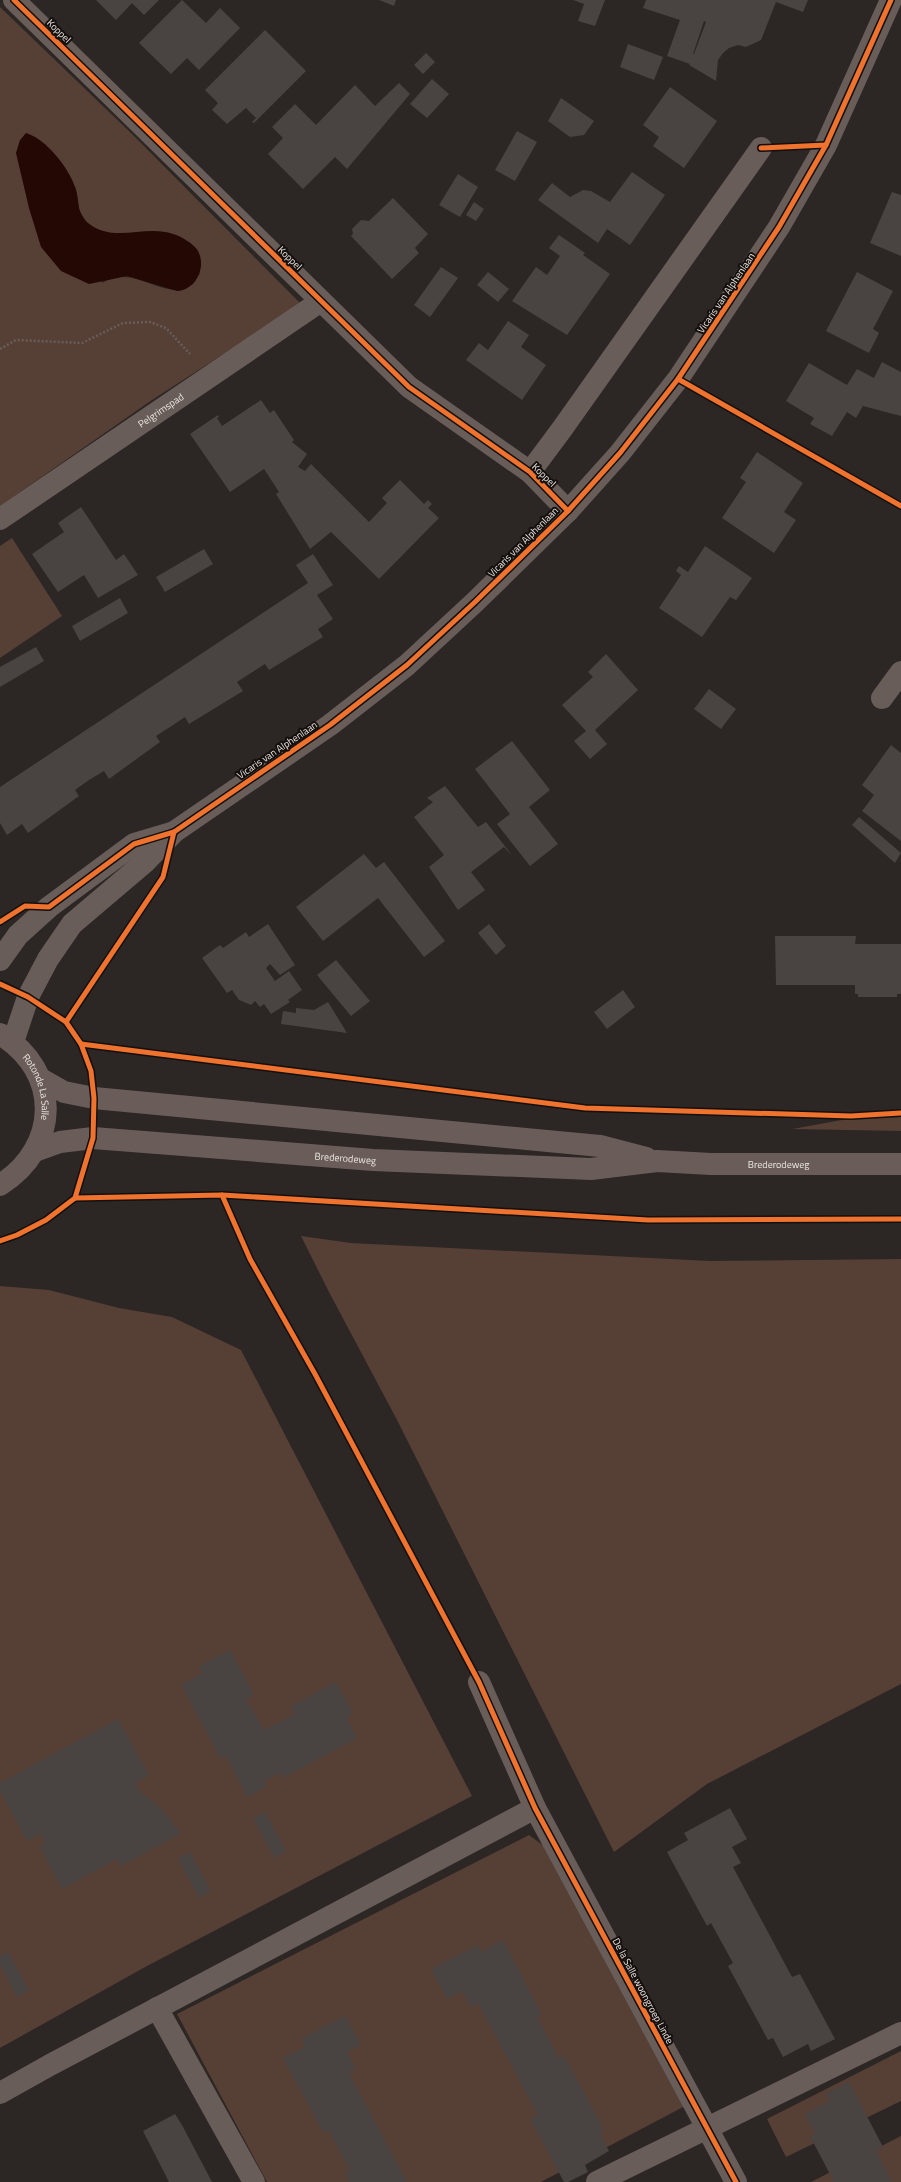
<svg xmlns="http://www.w3.org/2000/svg" width="901" height="2182" font-family="'Titillium Web',sans-serif">
<style>
.green{fill:#563f35;fill-rule:evenodd}
.water{fill:#240803}
.building{fill:#494442;fill-rule:evenodd}
.lines{fill:none;stroke-linecap:round;stroke-linejoin:round}
.path{stroke:#675e5b;stroke-width:2.5;stroke-dasharray:2 2;stroke-linecap:butt}
.minor{stroke:#685d59;stroke-width:22}
.major{stroke:#6a5d59;stroke-width:22}
.cycleway-casing{stroke:#14100d;stroke-width:8}
.cycleway{stroke:#ef722f;stroke-width:5}
.labels{text-anchor:middle;dominant-baseline:central;stroke-width:4;stroke-linejoin:round;paint-order:stroke}
.street-label{font-size:10px;fill:#ece5e2;stroke:#14100d}
</style>
<rect width="100%" height="100%" fill="#2c2624"/>
<g class="green">
<path d="M0,7L131,133L301,304L152,400L0,506ZM44,143L76,189L78,208L87,223L96,229L108,233L126,234L200,273L193,284C188,286 181,291 175,290C148,288 131,267 102,283Z"/>
<path d="M12,538L62,616L0,658V546Z"/>
<path d="M901,1117V1131L792,1129L853,1118Z"/>
<path d="M301,1236L351,1243L710,1261L901,1259V1684L707,1784L614,1852L396,1418L330,1294Z"/>
<path d="M0,1286L49,1290L119,1308L172,1317L241,1350L472,1796L147,1966L0,2048Z"/>
<path d="M529,1835L544,1846L685,2106L541,2182H267L177,2014Z"/>
<path d="M901,2051V2101L786,2157L767,2119Z"/>
<path d="M901,2136V2182H811Z"/>
</g>
<path class="water" d="M26,133C46,139 69,168 75,187C80,200 76,213 88,223C114,244 145,224 173,234C181,236 194,244 198,251C207,268 195,290 177,291L127,276L89,284L61,271L41,247L29,208L16,153L20,140Z"/>
<g class="building">
<path d="M96,0H159L144,15L132,3L116,20Z"/>
<path d="M182,0L206,23L220,8L240,28L199,70L187,58L171,74L139,43Z"/>
<path d="M379,0H396L394,6Z"/>
<path d="M573,0H605L595,26L578,21L584,4Z"/>
<path d="M646,0H808L803,12L776,2L761,40L746,47L738,45L729,48L723,53L718,60L716,81L689,65L690,64L667,56L680,20L643,8ZM704,21L706,22L694,54H693Z"/>
<path d="M265,30L306,71L254,123L252,122L256,118L246,108L227,124L212,110L218,103L205,90Z"/>
<path d="M628,44L663,57L654,80L620,67Z"/>
<path d="M426,53L435,62L423,74L414,65Z"/>
<path d="M432,79L449,94L427,118L410,104Z"/>
<path d="M399,83L410,94L347,169L335,157L303,189L268,154L283,138L272,127L295,104L316,125L355,85L375,106Z"/>
<path d="M670,87L717,121L684,168L653,146L659,137L643,125Z"/>
<path d="M561,98L594,121L584,135L570,137L548,121Z"/>
<path d="M517,131L537,142L515,181L495,170Z"/>
<path d="M632,172L665,195L630,245L607,229L598,243L538,200L552,183L570,197L583,190L591,191L610,202Z"/>
<path d="M458,174L478,187L460,217L439,205Z"/>
<path d="M892,192L901,195V256L870,243Z"/>
<path d="M393,198L428,234L415,248L419,253L392,279L351,236L353,234L352,229L361,220L369,221Z"/>
<path d="M474,202L484,209L476,221L466,215Z"/>
<path d="M559,235L585,253L583,255L610,274L567,335L512,301L536,267L547,275L560,256L549,248Z"/>
<path d="M441,267L458,278L430,317L414,305Z"/>
<path d="M488,272L509,289L498,302L477,285Z"/>
<path d="M857,272L893,291L873,329L879,333L869,353L826,331Z"/>
<path d="M508,321L529,335L521,347L546,365L522,400L466,360L479,343L488,350Z"/>
<path d="M882,362L901,372V416L863,406L856,418L847,412L832,436L810,424L814,418L786,401L809,363L847,385L857,369L874,378Z"/>
<path d="M261,400L270,413L274,410L294,440L292,442L307,454L298,467L305,471L311,464L369,522L387,503L382,498L400,480L424,504L428,500L432,504L428,508L439,518L379,579L331,532L310,549L276,494L279,492L264,469L230,492L190,434L218,415L219,417L217,418L222,426Z"/>
<path d="M757,452L803,483L784,512L796,520L774,553L722,518L746,482L740,478Z"/>
<path d="M81,507L116,560L124,554L138,575L98,598L84,575L58,592L32,554L64,532L58,523Z"/>
<path d="M705,546L752,578L736,600L730,597L702,637L659,608L681,575L676,571L679,566L688,572Z"/>
<path d="M204,549L213,564L165,592L156,577Z"/>
<path d="M313,554L333,585L317,595L333,619L318,629L323,637L269,670L265,664L237,682L243,691L189,724L185,717L170,727L156,736L160,742L109,779L104,771L89,780L75,790L79,796L28,833L22,824L7,835L0,823V787L308,583L296,565Z"/>
<path d="M120,598L128,613L80,641L72,626Z"/>
<path d="M36,647L44,661L0,687V667Z"/>
<path d="M606,654L638,690L595,730L607,744L590,759L574,741L586,731L562,705L593,677L588,672Z"/>
<path d="M709,689L736,709L721,729L694,709Z"/>
<path d="M512,741L550,790L529,807L558,844L530,866L497,824L510,814L475,769Z"/>
<path d="M891,745L901,753V841L862,811L874,795L862,785Z"/>
<path d="M445,786L478,827L486,822L512,855L504,847L471,872L485,890L458,910L429,867L444,855L414,817L433,802L427,798Z"/>
<path d="M859,817L901,853L895,863L852,825Z"/>
<path d="M364,854L376,868L384,862L445,941L424,957L378,898L323,941L296,907Z"/>
<path d="M268,924L295,965L280,975L270,964L266,968L275,981L289,971L302,990L288,1000L290,1002L271,1014L264,1004L260,1007L255,1001L251,1005L239,1000L232,990L227,993L202,958L220,945L223,948L246,932L249,937Z"/>
<path d="M489,924L506,946L496,955L478,933Z"/>
<path d="M775,936H856L855,944H901V994H897V997H858V994H855V985H776Z"/>
<path d="M336,960L370,1001L351,1016L317,975Z"/>
<path d="M623,990L635,1007L607,1029L594,1012Z"/>
<path d="M328,1002L347,1033L281,1024L283,1011L296,1013V1008L314,1010Z"/>
<path d="M230,1650L254,1695L246,1699L264,1730L295,1714L291,1706L336,1682L353,1713L346,1717L357,1738L283,1778L280,1773L263,1782L266,1787L247,1797L226,1756L221,1759L181,1685L203,1673L199,1666Z"/>
<path d="M118,1719L149,1775L135,1783L140,1792L161,1808L181,1833L121,1866L117,1859L62,1889L40,1847L45,1843L41,1834L27,1841L0,1791V1783Z"/>
<path d="M730,1808L747,1839L732,1847L741,1863L733,1867L792,1977L800,1974L835,2039L811,2051L808,2044L783,2057L773,2038L768,2040L728,1966L733,1963L711,1923L707,1926L667,1852L688,1840L684,1833Z"/>
<path d="M265,1812L286,1851L274,1858L253,1818Z"/>
<path d="M190,1852L211,1891L199,1898L178,1859Z"/>
<path d="M503,1940L542,2015L537,2017L559,2058L564,2055L604,2130L599,2132L609,2151L585,2165L588,2172L568,2182H564L530,2119L538,2115L478,2003L471,2007L462,1991L447,1999L431,1969L478,1945L481,1952Z"/>
<path d="M8,1952L29,1990L17,1997L0,1965V1956Z"/>
<path d="M345,2016L361,2045L347,2052L356,2069L349,2073L407,2182H350L345,2173L350,2170L328,2130L323,2132L283,2058L305,2047L301,2039Z"/>
<path d="M849,2082L883,2147L876,2151L892,2182H834L810,2136L815,2134L805,2114L830,2101L826,2094Z"/>
<path d="M175,2114L182,2125L212,2182H169L143,2131Z"/>
</g>
<g class="lines">
<path class="path" d="M0,349L16,340L82,343L123,323L150,322L166,328L190,354"/>
<g class="minor">
<path d="M14,0L409,387L530,472L568,511"/>
<path d="M530,472L562,429L761,148"/>
<path id="s1" d="M0,519L321,301"/>
<path d="M882,698L901,672"/>
<path d="M0,960L18,935L49,907L134,844L171,833"/>
<path d="M13,1042L28,997L48,959L72,924L145,862L174,832L330,725L407,665L475,602L568,511L620,453L678,379L779,227L826,145L891,0"/>
<path d="M479,1682L535,1808L736,2182"/>
<path d="M157,2008L254,2182"/>
<path d="M0,2093L50,2065L535,1808"/>
<path d="M597,2182L901,2033"/>
</g>
<g class="major">
<path id="s2" d="M0,1034C62,1072 60,1147 0,1185"/>
<path d="M41,1079L64,1092L94,1098L600,1146L646,1158"/>
<path id="s3" d="M35,1151L60,1142L93,1138L373,1160L591,1169L657,1161L711,1164H901"/>
</g>
<defs>
<g id="cycleway">
<path d="M14,0L409,387L530,472L568,511"/>
<path d="M761,148L826,145"/>
<path d="M678,379L901,506"/>
<path d="M0,922L25,906L49,907L134,844L174,832L330,725L407,665L475,602L568,511L620,453L678,379L779,227L826,145L891,0"/>
<path d="M0,984L28,997L66,1022L81,1044L91,1071L94,1098L93,1138L75,1198L46,1220L17,1235L0,1241"/>
<path d="M66,1022L163,877L174,832"/>
<path d="M81,1044L585,1108L851,1116L901,1113"/>
<path d="M222,1195L250,1259L315,1374L479,1682L535,1808L736,2182"/>
<path d="M75,1198L222,1195L648,1220L901,1219"/>
</g>
</defs>
<use href="#cycleway" class="cycleway-casing"/>
<use href="#cycleway" class="cycleway"/>
</g>
<g class="labels">
<g class="street-label">
<text transform="translate(59 31) rotate(44)">Koppel</text>
<text transform="translate(290 258) rotate(44)">Koppel</text>
<text transform="translate(726 293) rotate(-56)">Vicaris van Alphenlaan</text>
<text stroke="none"><textPath href="#s1" startOffset="194">Pelgrimspad</textPath></text>
<text transform="translate(544 475) rotate(44)">Koppel</text>
<text transform="translate(523 542) rotate(-45)">Vicaris van Alphenlaan</text>
<text transform="translate(277 750) rotate(-34)">Vicaris van Alphenlaan</text>
<text stroke="none"><textPath href="#s2" startOffset="68">Rotonde La Salle</textPath></text>
<text stroke="none"><textPath href="#s3" startOffset="313">Brederodeweg</textPath></text>
<text stroke="none"><textPath href="#s3" startOffset="747">Brederodeweg</textPath></text>
<text transform="translate(643 1991) rotate(62)">De la Salle woongroep Linde</text>
</g>
</g>
</svg>
